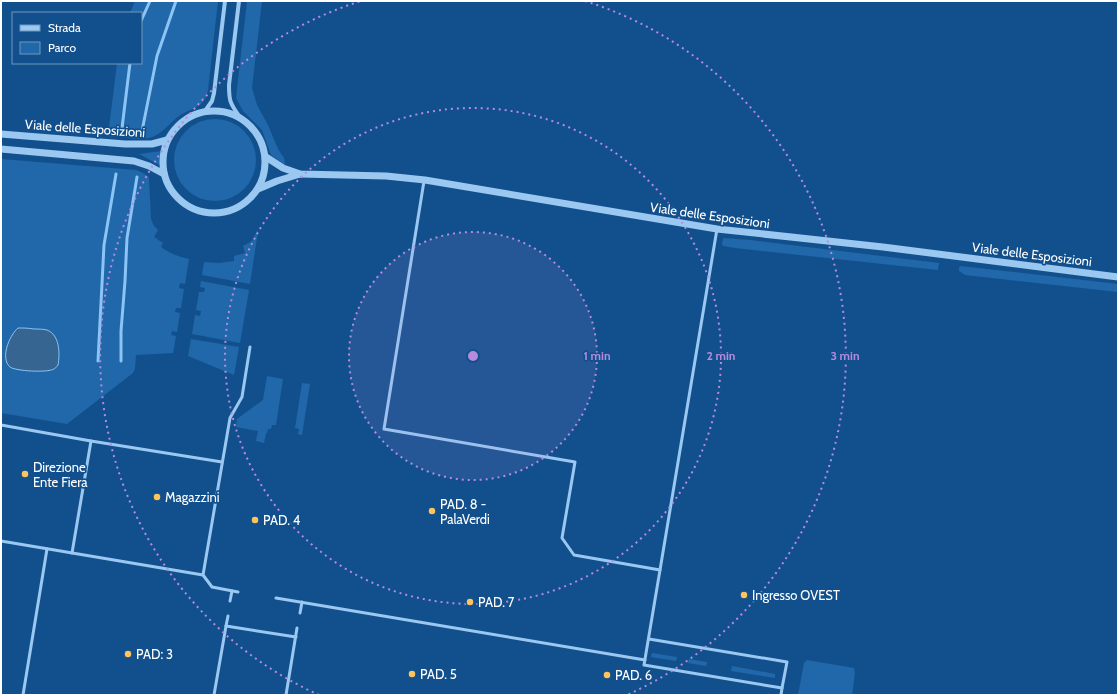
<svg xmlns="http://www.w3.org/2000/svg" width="1119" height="696" font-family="Cabin,sans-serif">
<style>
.green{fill:#2068aa}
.water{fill:#366591;stroke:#8cc4f5}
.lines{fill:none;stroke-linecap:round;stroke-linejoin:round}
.stream{stroke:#8cc4f5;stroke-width:3}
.service{stroke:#9ac8f1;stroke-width:3}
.minor{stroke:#9ac8f1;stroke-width:4}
.tertiary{stroke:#9ac8f1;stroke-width:7}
.ring{fill:none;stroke:#b68bdc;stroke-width:2;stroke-dasharray:2 4}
.poi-dot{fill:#ffc45b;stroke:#12508d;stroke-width:1.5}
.labels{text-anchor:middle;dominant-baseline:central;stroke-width:3.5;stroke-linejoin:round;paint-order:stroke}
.street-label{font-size:13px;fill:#fff;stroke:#12508d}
.poi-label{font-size:13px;fill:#fff;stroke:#12508d;text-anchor:start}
.centre{fill:#b68bdc;stroke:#12508d;stroke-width:2}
.ring-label{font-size:12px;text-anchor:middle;font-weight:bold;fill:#b68bdc;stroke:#12508d;stroke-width:3.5;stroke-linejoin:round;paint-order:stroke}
</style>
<rect width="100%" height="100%" fill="#12508d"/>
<g class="green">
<path d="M135,1H218L208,90C207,95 205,100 201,104C195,109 186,111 179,116C169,123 162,135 149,138C136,140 121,137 108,136L117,63H141V13H130Z"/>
<path d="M247,1H262L252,88L257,105L268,125L278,149L284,158L285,165L271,155L262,130L243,111L236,98Z"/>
<circle cx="215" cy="160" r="41"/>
<path d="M162,151L161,166L139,154Z"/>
<path d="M1,159L136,170L141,172L148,176L149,179L151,219L154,226L158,230L154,237L163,243L161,247C169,253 179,257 189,259L185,284L180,283L179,288L184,289L181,308H176L175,312L180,313L177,332L172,331L171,335L176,336L173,353L136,355L135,369L133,373L67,424L1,413Z"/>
<path d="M257,231H258L250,284L202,275L204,262L219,263L234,261V256L245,253L243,246L252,241Z"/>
<path d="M724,238L750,240L939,263L938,270L735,248L723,246L722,244L723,239Z"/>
<path d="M961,266L1118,284V292L965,275L959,271V267Z"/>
<path d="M201,281L249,290L240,343L192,334L195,315L200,316L201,311L196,310L199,292H204L205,288L200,287Z"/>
<path d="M191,339L239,347L234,375L188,356Z"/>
<path d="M267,376L283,379L276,425H272L271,429H268L267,433H266L264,443L256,441L258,431L236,427L237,419L263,400Z"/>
<path d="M302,383L310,384L302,435L298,434L299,429L295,428Z"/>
<path d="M652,653L677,657L676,661L651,657Z"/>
<path d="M689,659L707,662L706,666L688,663Z"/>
<path d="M807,660L854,668L855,673L852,695H798L804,663Z"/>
<path d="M732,666L775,674V678L731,671Z"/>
</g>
<path class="water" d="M18,328C23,328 28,328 34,329C38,329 43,329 47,330C60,335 60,354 58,365C58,366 54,369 54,369C47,373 15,371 10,367C0,358 9,336 18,328Z"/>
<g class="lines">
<g class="stream">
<path d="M141,21L150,1"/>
<path d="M122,128L130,63"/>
<path d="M142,131L157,56L176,1"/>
<path d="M98,361L104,245L116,174"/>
<path d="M121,361V331L125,281L127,238L137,177"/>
</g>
<g class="service">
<path d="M424,181L384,429L575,462L562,538L574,555L660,570L644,665L782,688L787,662L649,639"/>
<path d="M1,425L91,441"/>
<path d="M1,541L203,575L212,587L238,592"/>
<path d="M72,553L91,441L222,462"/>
<path d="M660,570L717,229"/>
<path d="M203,575L230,418L242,397L250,347"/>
<path d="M276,598L645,660"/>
<path d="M230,601L232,591"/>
<path d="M300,613L302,602"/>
<path d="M226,626L228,616"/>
<path d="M23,695L47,549"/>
<path d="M214,695L226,626L296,637"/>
<path d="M286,695L297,628"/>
<path d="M781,695L782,688"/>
</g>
<g class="minor">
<path d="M205,111L212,101L214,93L225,1"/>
<path d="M239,116C230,103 229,101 229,85L239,1"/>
</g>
<g class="tertiary">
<circle cx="214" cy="162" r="51"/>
<path d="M1,134L125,144H152L167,140"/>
<path d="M1,149L134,161L149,166L164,174"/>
<path d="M266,157L283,168L300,174L386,176L425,180L717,229L883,247L1118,277"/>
<path d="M258,189L277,181L300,174"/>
</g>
</g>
<circle cx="473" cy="356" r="124" fill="#b68bdc" fill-opacity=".12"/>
<g class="ring">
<circle cx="473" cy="356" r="124"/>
<circle cx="473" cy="356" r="248"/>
<path d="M319 695A372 372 0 0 1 361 1M585 1A372 372 0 0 1 627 695"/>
</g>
<g class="poi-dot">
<circle cx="25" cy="474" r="4"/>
<circle cx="157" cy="497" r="4"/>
<circle cx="432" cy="511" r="4"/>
<circle cx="255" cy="520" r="4"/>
<circle cx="744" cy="595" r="4"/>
<circle cx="470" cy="602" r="4"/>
<circle cx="128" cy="654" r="4"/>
<circle cx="412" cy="674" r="4"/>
<circle cx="607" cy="675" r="4"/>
</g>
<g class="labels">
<g class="street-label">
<text transform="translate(85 128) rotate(4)">Viale delle Esposizioni</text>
<text transform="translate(710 215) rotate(8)">Viale delle Esposizioni</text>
<text transform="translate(1032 254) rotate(7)">Viale delle Esposizioni</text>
</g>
<g class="poi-label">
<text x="33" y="467">Direzione<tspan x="33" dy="15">Ente Fiera</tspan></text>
<text x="165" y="497">Magazzini</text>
<text x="440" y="504">PAD. 8 -<tspan x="440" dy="15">PalaVerdi</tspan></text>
<text x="263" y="520">PAD. 4</text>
<text x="752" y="595">Ingresso OVEST</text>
<text x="478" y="602">PAD. 7</text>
<text x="136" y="654">PAD: 3</text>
<text x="420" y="674">PAD. 5</text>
<text x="615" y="675">PAD. 6</text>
</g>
</g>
<circle cx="473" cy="356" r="6" class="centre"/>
<g class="ring-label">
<text x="597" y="360">1 min</text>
<text x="721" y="360">2 min</text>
<text x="845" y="360">3 min</text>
</g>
<rect width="1119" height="696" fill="none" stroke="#ffffff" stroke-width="4"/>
<rect x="12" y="12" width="130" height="52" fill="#12508d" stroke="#7196bb"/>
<rect x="20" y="25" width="20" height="6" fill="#9ac8f1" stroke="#7196bb"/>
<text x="48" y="32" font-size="12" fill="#ffffff">Strada</text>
<rect x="20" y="42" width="20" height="12" fill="#2068aa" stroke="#7196bb"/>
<text x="48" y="52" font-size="12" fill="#ffffff">Parco</text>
</svg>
